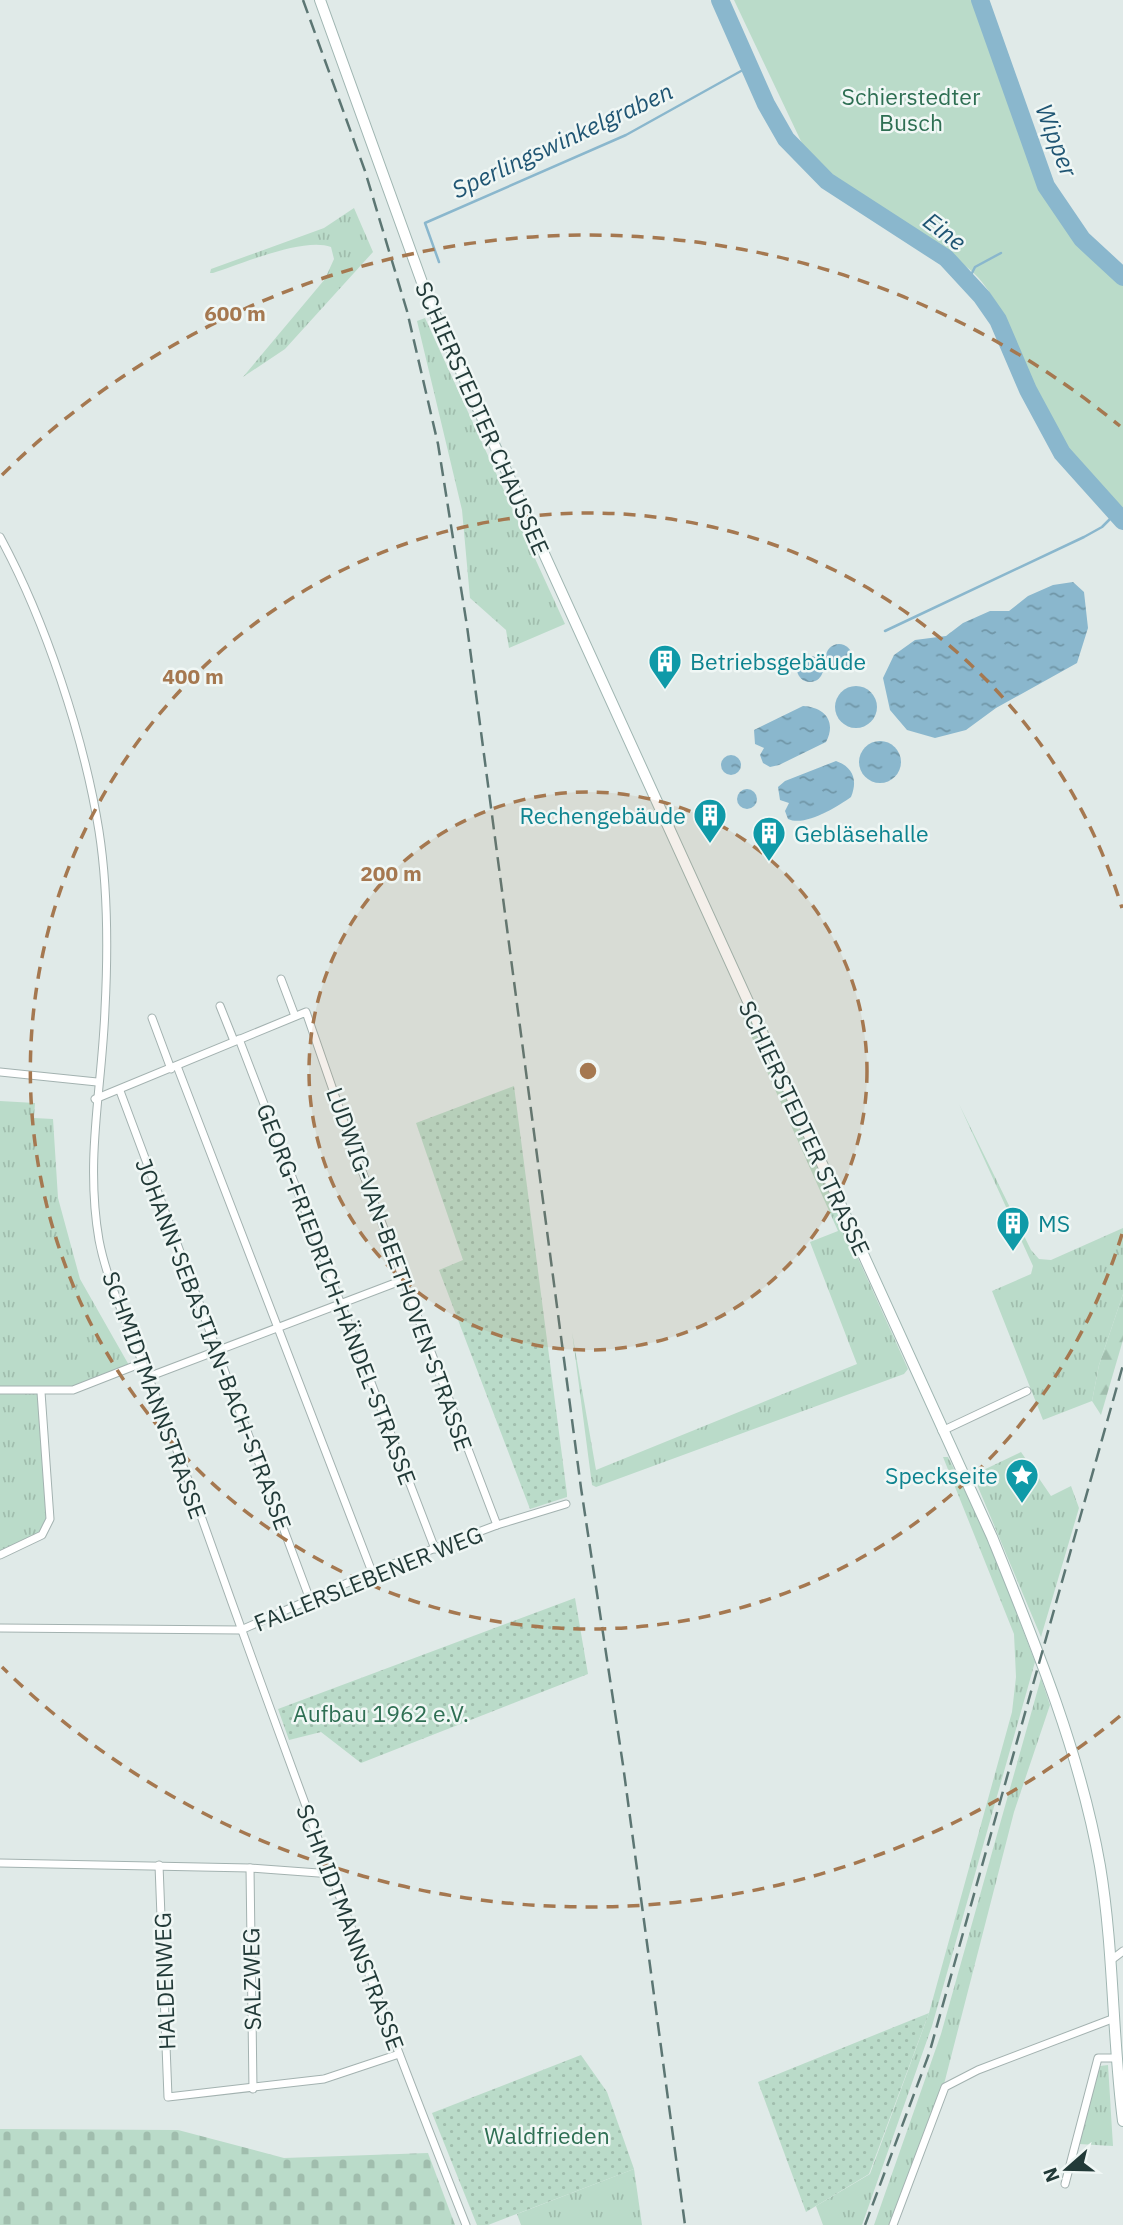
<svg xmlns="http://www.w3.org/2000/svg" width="1123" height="2225" font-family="'IBM Plex Sans',sans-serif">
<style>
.grass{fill:url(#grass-tufts)}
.forest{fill:url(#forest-firs)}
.cemetery{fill:url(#cemetery-stones)}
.park{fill:#badbc9}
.garden{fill:url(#garden-dots)}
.water{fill:url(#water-ripples)}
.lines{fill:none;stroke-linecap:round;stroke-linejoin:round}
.stream{stroke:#8ab7cd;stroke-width:2.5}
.river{stroke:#8ab7cd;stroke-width:18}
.street-casing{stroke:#a3b2b0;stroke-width:9}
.secondary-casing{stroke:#a0b6b2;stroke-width:12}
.street{stroke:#fff;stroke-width:7}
.secondary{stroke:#fff;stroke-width:10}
.rail{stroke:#5c7673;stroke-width:2.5;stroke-dasharray:14 7;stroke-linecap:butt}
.ring{fill:none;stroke:#a57850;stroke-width:3.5;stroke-dasharray:12 9}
.labels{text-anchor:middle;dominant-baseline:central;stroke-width:5;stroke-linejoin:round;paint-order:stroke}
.park-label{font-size:23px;fill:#2e6f53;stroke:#f0f7f5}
.street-label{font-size:23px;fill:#223a38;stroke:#f0f7f5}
.culture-label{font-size:23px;fill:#0d838f;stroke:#f0f7f5;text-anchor:start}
.water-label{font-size:24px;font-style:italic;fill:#1f5573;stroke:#f0f7f5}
.centre{fill:#a57850;stroke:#f0f7f5;stroke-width:3.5}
.ring-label{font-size:21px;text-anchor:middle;font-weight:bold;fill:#a57850;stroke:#f0f7f5;stroke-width:5;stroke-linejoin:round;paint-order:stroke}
</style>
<defs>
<pattern id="grass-tufts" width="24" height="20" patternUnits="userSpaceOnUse" patternTransform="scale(1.75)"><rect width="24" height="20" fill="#badbc9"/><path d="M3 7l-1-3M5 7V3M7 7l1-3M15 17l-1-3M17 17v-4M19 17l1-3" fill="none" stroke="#a0bdad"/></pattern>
<pattern id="forest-firs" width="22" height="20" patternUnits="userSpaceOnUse" patternTransform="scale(1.75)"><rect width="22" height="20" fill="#badbc9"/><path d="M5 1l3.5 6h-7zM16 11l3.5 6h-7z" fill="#a0bdad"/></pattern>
<pattern id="cemetery-stones" width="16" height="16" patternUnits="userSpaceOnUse" patternTransform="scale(1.75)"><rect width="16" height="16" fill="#badbc9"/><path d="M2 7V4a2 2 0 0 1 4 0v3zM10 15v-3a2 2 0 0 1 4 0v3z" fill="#a0bdad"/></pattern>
<pattern id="garden-dots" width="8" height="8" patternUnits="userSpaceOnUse" patternTransform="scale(1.75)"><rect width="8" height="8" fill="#badbc9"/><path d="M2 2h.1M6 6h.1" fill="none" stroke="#a0bdad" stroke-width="1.8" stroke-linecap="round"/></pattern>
<pattern id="water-ripples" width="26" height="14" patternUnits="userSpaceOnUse" patternTransform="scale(1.75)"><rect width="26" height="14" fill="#8ab7cd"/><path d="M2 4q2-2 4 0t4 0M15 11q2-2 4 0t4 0" fill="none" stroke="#7096a7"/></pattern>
</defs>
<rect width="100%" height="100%" fill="#e0eae8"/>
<g class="grass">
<path d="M354,208L373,252L285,349L243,377L325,279L334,259L331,247C303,237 242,264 213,273H210L211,269L324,228Z"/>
<path d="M425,318L565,624L509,648L506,630L470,598L462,510L417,321Z"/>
<path d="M741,1013L748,1014L908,1369L904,1374L596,1487L592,1485L572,1332L596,1470L857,1364L810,1242L838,1231Z"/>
<path d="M0,1101L35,1103L34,1118L53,1119L58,1198L80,1279L130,1367L73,1390L41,1392L50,1519L42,1535L0,1555Z"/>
<path d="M959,1104L1031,1250L1039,1259L1051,1260L1123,1228V1294L1099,1365L1092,1401L1043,1420L992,1291L1031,1274L1033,1266Z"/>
<path d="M1021,1452L1051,1496L1071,1486L1079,1508L1041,1637L973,1475Z"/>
<path d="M943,1457H948L987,1535L1035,1662L932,2026L862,2225H823L816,2206L870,2174L929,2013L1012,1712L1016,1677L1014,1634Z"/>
<path d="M1041,1678L1050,1705L1014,1812L942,2092L891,2225H874L941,2034Z"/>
<path d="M1108,2065L1113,2146L1079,2144L1100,2066Z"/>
<path d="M634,2169L642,2225H521L517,2214Z"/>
</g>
<path class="forest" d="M1123,1294V1340L1101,1415L1092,1401L1099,1365Z"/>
<path class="cemetery" d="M0,2129L178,2130L284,2158L428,2153L455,2225H0Z"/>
<path class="park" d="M734,0H989L1058,202C1074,234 1094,260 1123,282V523C1092,492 1060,459 1041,419C1020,375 1013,320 982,282C969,265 949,256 930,246C882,219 841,202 808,156Z"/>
<g class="garden">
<path d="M514,1086L567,1494V1497L530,1509L439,1270L463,1260L416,1123Z"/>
<path d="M575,1598L588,1674L361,1763L321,1732L289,1740L278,1709Z"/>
<path d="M929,2013L869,2174L806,2212L758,2082Z"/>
<path d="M581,2055L607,2092L634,2169L488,2225H477L432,2113Z"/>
</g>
<g class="water">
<path d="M1073,582L1084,592L1088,628L1077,663L996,708L966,730L935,738L907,730L890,710L883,678L894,655L915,640L946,636L963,623L990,611H1009L1028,596L1053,585Z"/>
<circle cx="839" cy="657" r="13"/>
<circle cx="810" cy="669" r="13"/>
<circle cx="856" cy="707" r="21"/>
<path d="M803,706C824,707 837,721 826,742L779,765L770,767L763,763L760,755L764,748L755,744L754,730Z"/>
<circle cx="880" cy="762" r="21"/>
<circle cx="731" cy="765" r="10"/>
<path d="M836,761C853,767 858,780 851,797C837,807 805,827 788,819L785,811L789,803L780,800L778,787L785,781Z"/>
<circle cx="747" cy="799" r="10"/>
</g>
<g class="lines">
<g class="stream">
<path d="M439,262L425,223L626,135L750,66"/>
<path d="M968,281L975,267L1001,253"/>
<path d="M885,631L1084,537L1102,527L1114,515"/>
</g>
<g class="river">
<path d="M720,0L766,104L786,139L827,181L946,258L982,297L998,320L1028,390L1062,453L1123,521"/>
<path d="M980,0L1046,186L1082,239L1123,277"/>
</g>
<defs>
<g id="street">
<path d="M0,537C45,620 84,737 99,831C108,889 108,951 105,1009C102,1089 85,1159 99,1240C106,1277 123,1314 137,1349C157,1399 177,1448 195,1499C281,1742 371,1985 466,2225"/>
<path d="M281,979L295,1016"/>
<path d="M220,1006L234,1041"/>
<path d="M152,1018L171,1069"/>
<path d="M239,1039L435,1549"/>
<path d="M177,1066L372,1572"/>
<path d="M0,1072L97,1082"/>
<path d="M120,1091L309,1597"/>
<path d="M95,1099L306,1012L351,1142L497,1525"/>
<path d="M148,1377L403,1280"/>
<path d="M0,1390H73L142,1363"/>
<path d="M942,1431L1027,1391"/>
<path d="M0,1555L42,1535L50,1519L41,1392"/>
<path d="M0,1628L241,1630L372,1572L497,1525L566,1504"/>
<path d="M0,1863L250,1868L332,1874"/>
<path d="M159,1865L168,2097L324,2079L399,2054"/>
<path d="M250,1868L253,2089"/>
<path d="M1110,1961L1123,1951"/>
<path d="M1065,2184L1098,2058H1115"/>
<path d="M893,2225L945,2087L978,2070L1112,2019"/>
</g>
<path id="secondary" d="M320,0L428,299L992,1537C1035,1643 1080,1752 1100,1866C1114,1950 1112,2036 1123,2121"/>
</defs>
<use href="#street" class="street-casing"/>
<use href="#secondary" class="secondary-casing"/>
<use href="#street" class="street"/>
<use href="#secondary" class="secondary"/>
<g class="rail">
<path d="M303,0L365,171L407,311L438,444L467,626L581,1488L623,1765L685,2225"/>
<path d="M865,2225L929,2054L1123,1365"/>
</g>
</g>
<circle cx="588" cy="1071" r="279" fill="#a57850" fill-opacity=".12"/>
<g class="ring">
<circle cx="588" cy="1071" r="279"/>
<path d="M1122 1234A558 558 0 1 1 1122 908"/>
<path d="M1120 1716A836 836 0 0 1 2 1667M2 475A836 836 0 0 1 1120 426"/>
</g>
<defs>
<symbol id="building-pin" viewBox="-11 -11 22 30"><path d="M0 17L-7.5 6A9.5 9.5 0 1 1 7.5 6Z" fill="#0f9aa8" stroke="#f0f7f5"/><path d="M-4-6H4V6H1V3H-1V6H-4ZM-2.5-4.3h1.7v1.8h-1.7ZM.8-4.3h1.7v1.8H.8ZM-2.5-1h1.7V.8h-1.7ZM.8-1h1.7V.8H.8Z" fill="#fff"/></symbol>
<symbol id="sight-pin" viewBox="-11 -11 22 30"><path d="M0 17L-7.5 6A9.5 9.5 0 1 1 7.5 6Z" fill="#0f9aa8" stroke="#f0f7f5"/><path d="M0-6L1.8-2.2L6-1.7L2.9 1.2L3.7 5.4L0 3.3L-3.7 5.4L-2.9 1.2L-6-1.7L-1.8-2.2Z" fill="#fff"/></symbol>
</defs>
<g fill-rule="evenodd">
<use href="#building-pin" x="646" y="642" width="38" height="52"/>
<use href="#building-pin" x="691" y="796" width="38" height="52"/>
<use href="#building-pin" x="750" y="814" width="38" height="52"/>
<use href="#building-pin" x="994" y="1204" width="38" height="52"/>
<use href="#sight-pin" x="1003" y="1456" width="38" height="52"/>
</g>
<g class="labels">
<g class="park-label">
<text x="911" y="96">Schierstedter<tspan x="911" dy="26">Busch</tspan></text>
<text x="381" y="1713">Aufbau 1962 e.V.</text>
<text x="547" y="2135">Waldfrieden</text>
</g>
<g class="street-label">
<text transform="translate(483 418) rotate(66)">SCHIERSTEDTER CHAUSSEE</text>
<text transform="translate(805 1128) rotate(65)">SCHIERSTEDTER STRASSE</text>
<text transform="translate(400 1269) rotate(70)">LUDWIG-VAN-BEETHOVEN-STRASSE</text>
<text transform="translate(337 1294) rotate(69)">GEORG-FRIEDRICH-HÄNDEL-STRASSE</text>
<text transform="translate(214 1344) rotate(69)">JOHANN-SEBASTIAN-BACH-STRASSE</text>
<text transform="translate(155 1395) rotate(70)">SCHMIDTMANNSTRASSE</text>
<text transform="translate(368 1578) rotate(-22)">FALLERSLEBENER WEG</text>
<text transform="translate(351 1927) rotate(69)">SCHMIDTMANNSTRASSE</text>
<text transform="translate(251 1979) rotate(-91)">SALZWEG</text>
<text transform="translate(164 1981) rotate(-92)">HALDENWEG</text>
</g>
<g class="culture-label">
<text x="690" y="661">Betriebsgebäude</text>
<text x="686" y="815" text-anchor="end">Rechengebäude</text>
<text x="794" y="833">Gebläsehalle</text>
<text x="1038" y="1223">MS</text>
<text x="998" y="1475" text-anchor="end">Speckseite</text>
</g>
<g class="water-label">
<text transform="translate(562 140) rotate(-25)">Sperlingswinkelgraben</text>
<text transform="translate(1057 140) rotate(69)">Wipper</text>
<text transform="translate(945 231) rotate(37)">Eine</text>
</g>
</g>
<circle cx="588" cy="1071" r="10" class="centre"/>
<g class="ring-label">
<text x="235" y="321">600 m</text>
<text x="193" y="684">400 m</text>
<text x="391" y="881">200 m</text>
</g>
<g transform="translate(1067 2169) rotate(250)" stroke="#f0f7f5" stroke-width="5" paint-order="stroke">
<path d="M0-5L12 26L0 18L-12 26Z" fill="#223a38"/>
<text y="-10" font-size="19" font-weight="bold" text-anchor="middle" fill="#223a38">N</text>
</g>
</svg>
